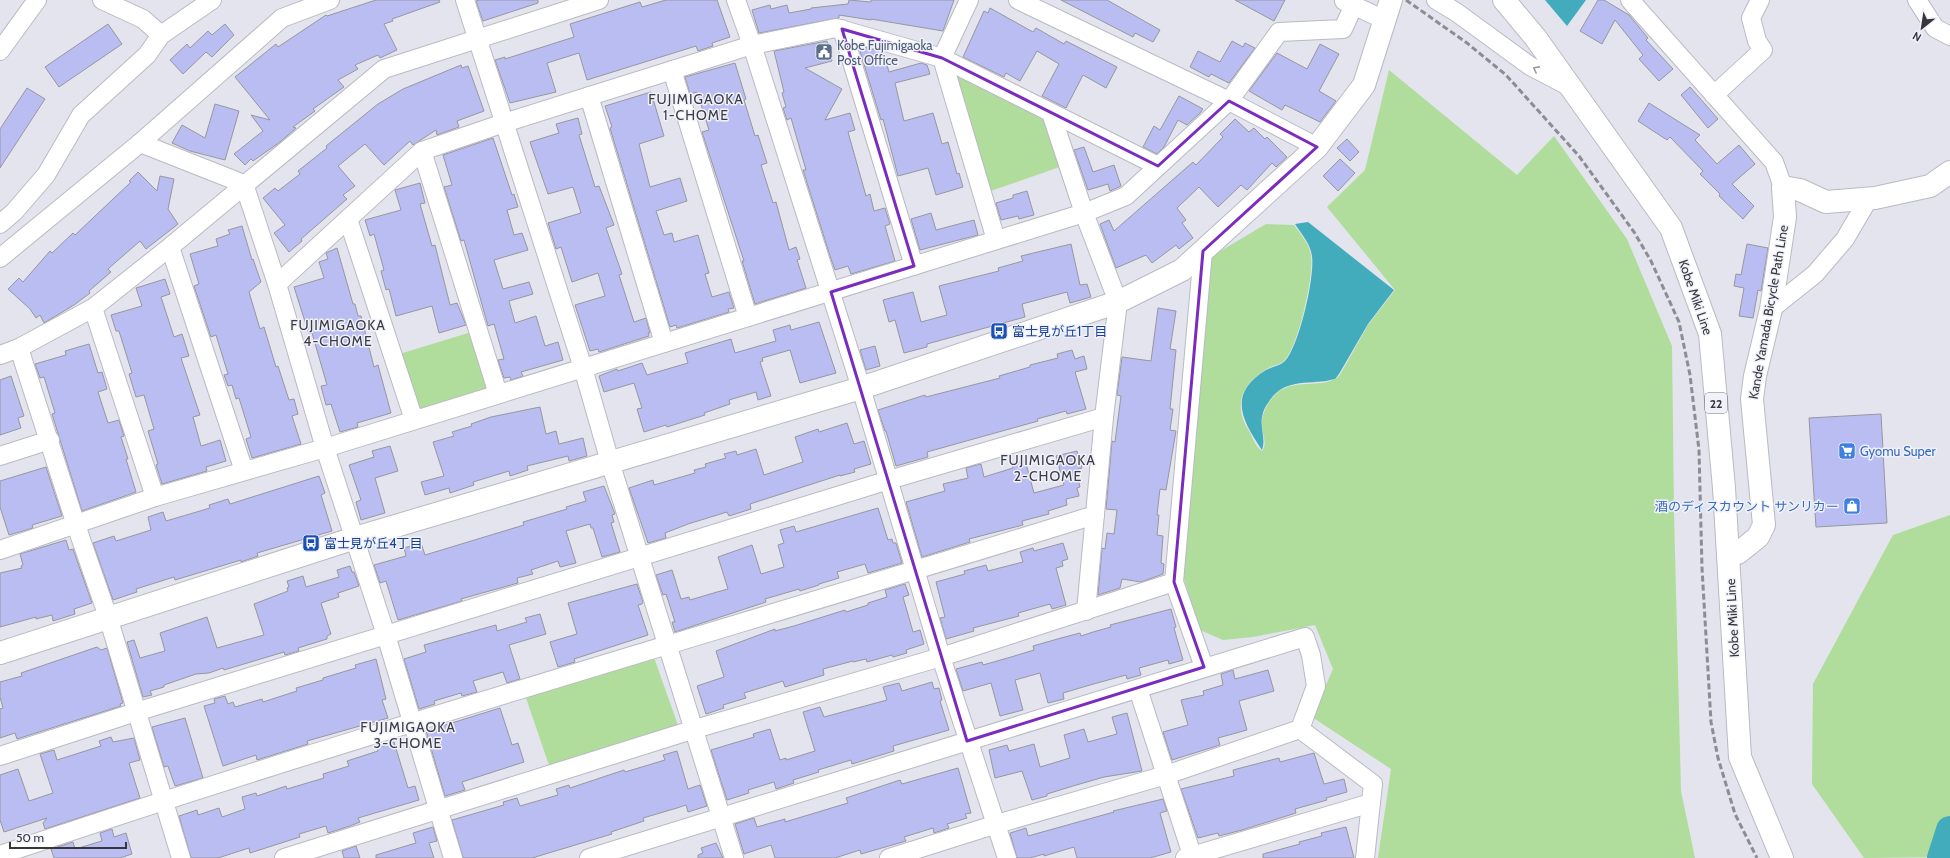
<svg xmlns="http://www.w3.org/2000/svg" width="1950" height="858" font-family="Cabin,'Noto Sans JP',sans-serif">
<style>
.green{fill:#b0dc9c}
.water{fill:#42abbc}
.lines{fill:none;stroke-linecap:round;stroke-linejoin:round}
.river{stroke:#42abbc;stroke-width:28}
.building{fill:#babdf1;stroke:#96979f}
.minor-casing{stroke:#b9bac3;stroke-width:20}
.tertiary-casing{stroke:#b9bac3;stroke-width:24}
.secondary-casing{stroke:#b9bac3;stroke-width:24}
.primary-casing{stroke:#b9bac3;stroke-width:24}
.minor{stroke:#fff;stroke-width:18}
.tertiary{stroke:#fff;stroke-width:22}
.secondary{stroke:#fff;stroke-width:22}
.primary{stroke:#fff;stroke-width:22}
.rail{stroke:#8c8c93;stroke-width:3;stroke-dasharray:6 3;stroke-linecap:butt}
.oneway{stroke:#9b9b9d}
.marked{fill:none;stroke:#7b2cbf;stroke-width:3;stroke-linejoin:round}
.labels{text-anchor:middle;dominant-baseline:central;stroke-width:3;stroke-linejoin:round;paint-order:stroke}
.shield{fill:#f0f1fa;stroke:#6e6f74;stroke-width:1}
.shield-label{font-size:12px;font-weight:bold;fill:#37373b}
.service-label{font-size:13px;fill:#4e5e75;stroke:#f0f1fa;text-anchor:start}
.street-label{font-size:13px;fill:#37373b;stroke:#f0f1fa}
.transit-label{font-size:13px;fill:#164399;stroke:#f0f1fa;text-anchor:start}
.shop-label{font-size:13px;fill:#366cbe;stroke:#f0f1fa;text-anchor:start}
.neighbourhood-label{font-size:14px;letter-spacing:1px;fill:#3b3b42;stroke:#f0f1fa}
</style>
<rect width="100%" height="100%" fill="#e3e4ed"/>
<g class="green">
<path d="M942,58L1051,113L1068,164L982,194Z"/>
<path d="M1389,70L1517,175L1554,136L1627,239L1672,346L1674,513L1681,791L1695,858H1378L1391,769L1312,717L1333,669L1315,625L1253,637L1223,640L1200,630L1183,576L1212,256L1266,224L1294,225C1301,235 1309,243 1311,256C1314,276 1298,347 1284,361C1279,365 1270,366 1265,370C1243,384 1234,402 1246,426C1251,433 1255,447 1262,451C1268,444 1262,434 1262,425C1261,415 1268,402 1275,395C1293,376 1324,391 1340,375L1368,325L1395,290L1327,207L1365,170Z"/>
<path d="M478,330L498,394L414,420L393,356Z"/>
<path d="M1950,515V857L1864,858L1812,784L1813,684L1893,535Z"/>
<path d="M651,649L681,734L552,774L523,689Z"/>
</g>
<g class="water">
<path d="M1545,0H1586L1567,26Z"/>
<path d="M1308,222L1394,290L1368,324L1339,374L1335,379C1310,386 1284,376 1268,403C1265,407 1263,411 1262,417C1260,428 1266,439 1262,450C1242,420 1227,394 1266,370C1271,367 1280,366 1285,361C1299,346 1315,277 1312,256C1310,243 1302,235 1295,224Z"/>
</g>
<g class="lines">
<path class="river" d="M1941,858L1950,830"/>
</g>
<g class="building">
<path d="M376,0H439L440,2L392,19L393,21L384,24L397,50L380,58L378,55L355,65L358,69L338,80L344,87L313,109L315,111L293,127L296,128L280,142L253,161L251,159L245,165L234,154L263,131L251,115L270,120L235,77L276,44L278,47L326,15L327,16Z"/>
<path d="M479,0H538V3L483,21L476,1Z"/>
<path d="M666,0H717L730,37L712,43L713,46L698,51L696,46L587,80L579,53L547,63L556,92L510,103L495,60L505,57V59L574,37L570,24L640,2L642,7Z"/>
<path d="M849,0L871,2V0H954L943,31L871,19V20L839,15V18L759,33L752,10L770,5L771,9L787,5L789,13L811,9V8L848,4Z"/>
<path d="M1061,0H1107L1160,30L1153,42L1135,33L1133,37Z"/>
<path d="M1235,0H1285L1274,21Z"/>
<path d="M1598,0H1604L1629,15L1648,38L1646,40L1673,69L1659,81L1639,59L1643,55L1615,20L1602,44L1580,31Z"/>
<path d="M990,8L1033,32L1036,28L1064,44L1066,41L1117,67L1106,88L1083,75L1066,108L1042,96L1059,64L1037,51L1020,81L1006,73L1004,77L963,57L984,11L988,13Z"/>
<path d="M108,24L122,44L59,87L45,67Z"/>
<path d="M225,24L234,35L212,57L206,52L183,74L170,60L187,44L190,48L208,31L212,35Z"/>
<path d="M827,41L832,61L805,68L842,89L825,120L850,113L855,130L848,132L866,196L870,194L874,211L885,208L890,224L885,226L895,261L851,274L848,266L835,270L831,259L803,170H806L791,118L787,120L783,108L786,107L782,93L784,92L774,51Z"/>
<path d="M1232,41L1243,47L1245,43L1255,48L1229,83L1211,74L1209,77L1190,67L1198,51L1220,62Z"/>
<path d="M1320,44L1339,54L1319,91L1336,101L1320,122L1285,105L1282,110L1249,91L1277,53L1307,69Z"/>
<path d="M863,47L868,48L869,51L873,49L883,52L889,72L921,63L927,65L930,74L895,83L904,121L933,113L942,144L948,142L957,174L959,173L963,187L936,195L928,168L898,176L883,119L881,120L859,48Z"/>
<path d="M735,63L746,99L744,100L755,136L758,135L767,163L761,165L773,203L776,202L789,250L796,247L800,259L797,260L806,288L755,304L742,261H744L702,132L709,130L697,92L690,94L685,77Z"/>
<path d="M461,65L462,68L468,66L484,111L457,121L459,127L437,135L436,130L413,145L410,141L384,165L365,144L338,166L355,186L343,195L347,199L301,239L302,241L289,252L274,233L285,225L263,198L275,188L278,191L300,174L298,171L327,148L326,146L378,104L403,89Z"/>
<path d="M1690,87L1718,119L1708,128L1681,95Z"/>
<path d="M27,88L45,99L0,168V129Z"/>
<path d="M651,92L664,136L639,144L650,187L680,178L687,201L656,211L664,235L672,233L674,242L698,235L709,273L705,274L712,297L729,292L734,308L728,309L729,312L677,328L676,325L670,327L610,128L612,127L605,106Z"/>
<path d="M1179,96L1203,109L1200,113L1187,125L1178,120L1164,147L1157,154L1143,147L1154,126L1160,130Z"/>
<path d="M1649,103L1700,135L1695,140L1717,164L1739,145L1755,164L1732,184L1754,206L1743,219L1719,196L1720,194L1700,174L1703,171L1670,137L1667,140L1638,121Z"/>
<path d="M215,104L239,111L225,160L190,151L172,143L182,125L205,138Z"/>
<path d="M578,118L582,134L579,135L595,187L599,186L614,225L606,228L622,274L619,275L634,322L646,318L650,333H648L649,336L599,352L598,349L590,351L575,305L605,296L598,273L572,282L561,247L556,249L548,223L581,213L573,187L548,194L530,142L559,133L556,124Z"/>
<path d="M1235,119L1249,132L1254,128L1265,139L1267,137L1287,157L1276,167L1272,163L1247,190L1241,185L1218,207L1199,187L1177,208L1186,220L1182,223L1193,238L1179,249L1176,245L1152,263L1146,255L1116,268L1100,224L1109,220L1114,231L1193,162L1196,165L1223,137L1220,134Z"/>
<path d="M493,138L512,195L514,194L518,207L507,210L514,235L522,233L528,250L494,260L503,289L529,282L533,294L509,301L515,323L536,316L545,346L558,342L563,360L521,372L523,376L511,380L510,377L504,378L498,360L504,359L494,324L488,326L464,240L461,241L444,187L452,185L443,155Z"/>
<path d="M1347,139L1359,152L1350,161L1337,148Z"/>
<path d="M1084,147L1093,172L1114,165L1121,186L1110,191L1108,184L1088,190L1074,150Z"/>
<path d="M1340,159L1355,173L1338,191L1323,176Z"/>
<path d="M138,172L157,191L160,176L174,179L168,209L178,224L146,249L140,241L108,269L111,272L89,291L90,293L74,305L44,323L40,315L36,318L30,309L8,289L19,278L23,282L50,251L52,253L73,233L75,235L131,182L129,181Z"/>
<path d="M420,183L425,203L420,204L432,246L435,245L450,305L457,303L466,325L439,333L432,306L396,316L389,289L386,290L381,271L384,270L374,234L370,236L365,220L401,210L395,190Z"/>
<path d="M1027,191L1034,215L1019,219L1018,216L1001,220L996,203L1013,198V195Z"/>
<path d="M931,213L936,230L974,220L978,235L920,250L911,219Z"/>
<path d="M242,226L252,260L253,259L261,282L249,292L260,329L264,327L276,367L278,366L289,400L294,399L298,414L292,416L301,444L252,458L246,439L251,437L239,398L236,399L232,385L228,386L224,375L228,374L216,335L211,337L194,286L199,284L190,254L218,246L216,239L230,234L228,230Z"/>
<path d="M1071,244L1080,285L1087,284L1091,297L1070,303L1067,292L1022,304L1025,317L927,344V347L904,353L895,320L889,322L883,300L913,292L921,322L947,315L939,286L999,271L998,268L1023,261L1021,256Z"/>
<path d="M1747,244L1768,248L1761,291L1758,290L1753,318L1739,316L1744,288L1734,286L1736,274L1741,275Z"/>
<path d="M337,248L353,304H355L358,316H361L374,367L378,365L391,413L357,423L358,427L340,432L331,404L326,405L321,386L327,385L312,333L309,334L294,287L324,278L319,262L328,259L326,253Z"/>
<path d="M165,279L170,294L161,297L174,337L182,334L189,356L181,358L200,415L193,417L201,446L220,440L226,461L206,467L207,471L162,484L156,465L158,464L148,431L154,429L144,395L136,397L129,374L132,373L119,331H116L111,315L142,306L136,288Z"/>
<path d="M1158,308L1176,311L1170,349L1176,350L1170,409H1173L1170,430L1176,431L1166,490L1160,489L1157,515H1159L1157,535L1163,536L1161,563L1164,564L1163,574L1141,582L1122,579L1120,588L1098,595L1102,548L1105,549L1107,533L1114,534L1117,510L1106,509L1112,441L1115,442L1121,396L1117,395L1122,357L1151,361Z"/>
<path d="M819,322L836,373L800,383L790,350L762,358L763,361L760,362L771,396L758,400L756,392L729,400L730,404L704,413L705,415L667,427L666,425L644,432L637,409L642,408L634,383L604,392L599,376L617,369L618,371L642,363L647,375L688,363L685,353L731,339L735,353L776,341L773,330L790,325L791,330Z"/>
<path d="M89,344L98,373L102,372L107,389L98,392L108,423L119,420L124,436L121,437L128,459H126L136,492L82,511L52,414L55,413L44,377L40,378L35,364L66,355L65,351Z"/>
<path d="M875,346L880,366L866,370L860,350Z"/>
<path d="M1072,350L1075,359L1084,356L1087,369L1075,372L1086,409L1067,414L1066,411L1037,419L1038,421L927,452L928,457L896,466L886,431H885L878,410L925,395L926,397L1000,378L999,376L1030,367V365L1058,358L1057,354Z"/>
<path d="M11,376L24,416L18,418L21,428L0,435V380Z"/>
<path d="M540,407L546,434L556,431L559,444L583,438L587,456L569,461L568,456L527,466L528,470L510,476L509,471L473,482L474,485L450,493L449,488L425,495L421,482L444,476L433,442L454,436L452,432L472,426L471,424L491,417Z"/>
<path d="M1881,414L1887,523L1816,527L1809,418Z"/>
<path d="M847,423L854,444L864,441L871,464L854,469L855,472L840,476V475L750,504L751,509L729,516L727,512L688,524L665,533L666,538L648,543L629,488L653,480L654,485L695,473L694,470L706,467L705,464L726,458L724,454L736,451L737,455L756,449L764,475L803,462L795,437L818,429L819,432Z"/>
<path d="M390,446L398,471L375,478L385,513L361,520L356,502L361,500L349,465L374,457L372,451Z"/>
<path d="M1077,451L1082,468L1076,470L1080,487L1077,488L1079,496L1066,499L1067,505L1048,511L1049,514L1022,521L1023,525L969,539L970,542L922,557L906,502L945,491L943,484L968,478L966,468L981,464L984,477L1013,468L1012,464L1025,460L1034,493L1064,485L1056,456Z"/>
<path d="M46,467L62,516L32,525L33,528L9,535L0,507V481Z"/>
<path d="M319,476L325,493L321,495L332,531L257,553L258,556L241,562V560L175,580L174,577L136,589L137,592L113,600L93,543L114,536L116,541L151,530L148,517L163,512L166,521L210,508L209,505L228,499L230,504Z"/>
<path d="M604,486L615,514L612,515L614,522L611,523L620,552L602,557L593,528H591L590,524L566,531L576,563L560,567L558,561L531,570L533,574L517,578L518,583L461,599L462,601L398,620L386,581L380,583L374,565L406,556L404,548L421,543L425,555L524,525L523,522L567,509L566,507L586,501L583,492Z"/>
<path d="M878,508L888,540L892,539L893,543H896L902,563L868,573L865,564L837,572L839,578L819,584V585L800,591L799,589L765,599L766,602L675,632L672,622H675L666,594L663,595L656,575L672,570L681,599L689,597L690,600L717,592L728,589L718,557L752,545L761,574L784,567L778,545L784,543L780,530L794,526L796,532Z"/>
<path d="M66,540L69,550L73,549L92,603L74,609L75,614L53,621L52,615L36,619V617L0,627V573L22,568L21,566L23,565L20,554Z"/>
<path d="M1063,543L1068,559L1062,561L1063,566L1056,568L1066,605L1052,609L1050,604L1018,613L1019,616L973,628L974,631L946,639L940,618L945,617L936,582L965,574L964,571L986,565L988,571L1023,562L1020,552L1033,548L1034,551Z"/>
<path d="M350,566L352,572H354L359,586L338,593L339,597L321,603L331,634L327,636V639L298,648L299,651L285,655L284,652L224,670L223,668L209,673L196,674L164,685V687L150,691L152,695L143,697L127,642L134,640L140,658L165,651L160,633L207,617L217,648L264,635L254,604L288,591L287,588L289,587L287,581L303,576L306,587L339,577L337,570Z"/>
<path d="M637,584L643,602L642,604L638,605L648,635L574,659L575,662L558,667L550,642L577,634L568,603Z"/>
<path d="M905,584L909,595L903,597L913,632L920,630L924,644L906,650L907,653L893,657L892,655L867,662L866,659L853,662V661L823,669L824,675L785,687L783,681L744,693L746,698L723,705L724,708L706,714L697,686L724,677L716,651L775,629V631L794,626L845,610L846,612L868,605V603L887,597L885,590Z"/>
<path d="M1171,609L1176,627L1174,628L1183,660L1169,664L1168,660L1139,668L1141,675L1127,679L1126,675L1090,685L1063,693L1064,699L1048,703L1040,673L1015,680L1023,710L1000,716L991,683L963,691L956,669L982,662L983,665L1011,657L1034,650L1033,646L1061,638L1080,633L1081,636L1093,632L1111,627L1110,625Z"/>
<path d="M540,614L546,634L509,645L520,679L507,683L503,672L473,681L477,692L462,696L461,693L434,701L435,704L419,709L404,659L426,652L424,645L496,625L497,631L527,622L525,618Z"/>
<path d="M97,647L101,650L107,648L123,703L120,704L121,706L17,739L15,733L0,738V709L3,708L0,697V682L22,676L21,673Z"/>
<path d="M376,659L386,699L382,700L388,718L307,741L308,744L257,760L256,755L223,766L204,706L215,703L214,699L225,696L228,704L233,702L235,707L262,699L263,702L297,691L296,688L323,680V678L356,668L355,665Z"/>
<path d="M1233,670L1235,679L1268,670L1274,691L1239,701L1247,730L1218,738L1220,745L1172,760L1163,732L1188,725L1181,700L1204,695L1203,691L1223,685L1221,674Z"/>
<path d="M932,682L934,689L939,688L942,700L940,701L949,730L893,746L894,751L852,764L851,760L818,770L819,772L793,780L794,783L776,789L774,782L748,790L749,793L727,800L711,750L754,737L753,734L770,729L780,760L786,758V760L815,751L803,712L820,707L824,717L887,700L883,687L899,683L902,691Z"/>
<path d="M500,708L512,745L518,743L524,762L462,782L465,790L445,796L426,731Z"/>
<path d="M1127,713L1142,771L1104,777L1073,786L1047,794V796L1032,800L1022,771L995,778L989,750L1007,745L1009,751L1034,744L1040,767L1070,758L1064,735L1084,729L1088,742L1117,734L1112,717Z"/>
<path d="M185,718L203,778L175,786L168,766L164,767L152,727Z"/>
<path d="M111,737L113,742L134,738L140,760L129,763L140,798L45,829L43,823L47,818L4,832L0,820V775L18,769L29,801L53,793L40,754L54,750L57,760L101,746L99,741Z"/>
<path d="M394,742L408,788L415,786L419,800L358,818L360,822L350,826L328,833L326,826L299,834L300,837L250,853L249,848L218,858H191L179,816L197,810L198,815L219,808L222,817L245,809L242,797L256,793L257,796L286,786L287,789L324,778L323,774L349,766L347,761L378,751L377,748Z"/>
<path d="M677,751L688,789L700,785L707,806L688,812L686,805L677,808L643,818L644,821L611,832L612,834L532,858H463L452,820L504,805L503,802L517,798L520,806L558,795L556,789L569,785L570,788L624,770L625,772L665,760L663,755Z"/>
<path d="M1314,753L1324,784L1344,779L1347,792L1326,798L1327,800L1295,809L1296,813L1242,830L1219,836L1218,833L1198,838L1181,789L1234,776L1233,770L1279,758L1280,762Z"/>
<path d="M958,768L971,813L965,814L967,818L947,824L949,828L934,833L933,828L904,837L906,841L861,854L860,850L835,858H775L771,845L744,854L735,824L754,818L757,827L785,819V822L848,803L846,798L900,780L902,784Z"/>
<path d="M1163,799L1167,811L1160,813L1171,852L1150,858H1077L1074,847L1044,856V854L1030,858H1017L1010,833L1026,828L1028,836L1114,812L1113,811Z"/>
<path d="M433,827L437,841L429,843L434,858H376V855L416,843L413,833Z"/>
<path d="M1346,827L1354,858H1263V854L1300,844L1299,842L1322,836L1321,833Z"/>
<path d="M112,829L114,837L126,833L132,854L120,858H54L51,849L73,842L75,849L102,841L100,833Z"/>
<path d="M716,843L723,858H698V855L703,853L701,848Z"/>
<path d="M356,846L360,858H344L342,851Z"/>
</g>
<g class="lines">
<defs>
<g id="minor">
<path d="M102,0L143,19L161,35"/>
<path d="M465,0L583,368L610,462L734,858"/>
<path d="M736,0L752,45L861,388L941,657L1007,858"/>
<path d="M969,0L942,58L996,240"/>
<path d="M1018,0L1229,101L1317,147"/>
<path d="M1436,0L1456,12L1530,66L1570,87"/>
<path d="M1630,0L1774,162L1783,187"/>
<path d="M1917,0L1935,28L1950,36"/>
<path d="M1344,1L1385,20"/>
<path d="M842,29L914,266"/>
<path d="M0,51L37,0"/>
<path d="M672,70L748,317"/>
<path d="M1714,95L1763,50L1757,41L1751,18L1760,0"/>
<path d="M589,96L664,343"/>
<path d="M1051,113L1084,213L1118,302L1104,417L1086,611"/>
<path d="M140,143L244,184L277,284L325,448L386,635L453,858"/>
<path d="M422,151L498,394"/>
<path d="M348,219L414,420"/>
<path d="M0,224L14,212L46,175L81,115L147,55L161,35L212,0"/>
<path d="M170,247L244,471"/>
<path d="M1203,251L1174,582L1204,667"/>
<path d="M0,258L140,143L282,18L330,0"/>
<path d="M277,284L422,151L504,123L752,45L836,28L942,58L1158,166"/>
<path d="M93,308L155,497"/>
<path d="M1771,309L1815,274L1845,239L1869,198"/>
<path d="M19,348L76,525L108,617L181,858"/>
<path d="M0,355L19,348L93,308L170,247L384,69L599,0"/>
<path d="M0,456L50,440"/>
<path d="M0,550L155,497L325,448L1084,213L1126,196L1229,101L1279,32L1343,29L1354,5"/>
<path d="M1138,689L1193,858"/>
<path d="M0,756L136,712L889,480L1104,417"/>
<path d="M0,855C362,733 730,628 1095,515"/>
<path d="M284,858L695,729L941,657L1174,582"/>
<path d="M589,858L1305,637L1311,655L1316,686L1300,729L1373,784L1365,858"/>
<path d="M889,858L997,824L1166,775L1300,729"/>
<path d="M1185,858L1371,803"/>
</g>
<path id="tertiary" d="M0,653L355,538L861,388L1118,302L1182,270L1317,147L1364,85L1391,0"/>
<path id="secondary" d="M1738,553L1758,537L1764,525L1752,399L1755,376L1771,309L1785,217L1783,187L1800,190L1826,202L1875,198L1930,186L1950,172"/>
<path id="primary" d="M1504,0L1535,37L1671,228L1710,334L1724,488L1740,757L1782,858"/>
</defs>
<use href="#minor" class="minor-casing"/>
<use href="#tertiary" class="tertiary-casing"/>
<use href="#secondary" class="secondary-casing"/>
<use href="#primary" class="primary-casing"/>
<use href="#minor" class="minor"/>
<use href="#tertiary" class="tertiary"/>
<use href="#secondary" class="secondary"/>
<use href="#primary" class="primary"/>
<path class="rail" d="M1406,0L1467,43L1506,75L1579,156L1634,232L1651,261L1679,322L1690,375L1699,450L1702,568L1711,722L1718,758L1735,814L1757,858"/>
</g>
<defs><path id="oneway-chevron" d="M-2-3.5L2.5 0L-2 3.5" fill="none" stroke-width="1.6" stroke-linecap="round" stroke-linejoin="round"/></defs>
<use class="oneway" href="#oneway-chevron" transform="translate(1536 69) rotate(-152)"/>
<path class="marked" d="M842,29L942,58L1158,166L1229,101L1317,147L1203,251L1174,582L1204,667L967,741L831,292L914,266Z"/>
<defs>
<symbol id="civic-square" viewBox="-11 -11 22 22"><rect x="-9" y="-9" width="18" height="18" rx="4" fill="#5c6f8a" stroke="#f0f1fa"/><path d="M-.6-6.5H3V-4.5H.6V-3L4-1V1h2V6H-6V1h2V-1L-.6-3ZM-1.2 2.5V6h2.4V2.5Z" fill="#fff"/></symbol>
<symbol id="bus-square" viewBox="-11 -11 22 22"><rect x="-9" y="-9" width="18" height="18" rx="4" fill="#1a4fb4" stroke="#f0f1fa"/><path d="M-5-6H5V4H4V6H2V4H-2V6H-4V4H-5ZM-3.5-4V0h7V-4ZM-3.5 1.2v1.5H-2V1.2ZM2 1.2v1.5H3.5V1.2Z" fill="#fff"/></symbol>
<symbol id="supermarket-square" viewBox="-11 -11 22 22"><rect x="-9" y="-9" width="18" height="18" rx="4" fill="#3f7fe0" stroke="#f0f1fa"/><path d="M-6-5.5h2.5l.6 2H6L4.5 2H-2.5L-4.4-4H-6ZM-1.5 3.2a1.3 1.3 0 1 0 .1 0ZM3 3.2a1.3 1.3 0 1 0 .1 0Z" fill="#fff"/></symbol>
<symbol id="shop-square" viewBox="-11 -11 22 22"><rect x="-9" y="-9" width="18" height="18" rx="4" fill="#3f7fe0" stroke="#f0f1fa"/><path d="M-5-2.5h2.3a2.7 3.5 0 0 1 5.4 0H5L5.5 6h-11ZM-1.5-2.5h3a1.5 2.3 0 0 0-3 0Z" fill="#fff"/></symbol>
</defs>
<g fill-rule="evenodd">
<use href="#civic-square" x="814" y="42" width="20" height="20"/>
<use href="#bus-square" x="989" y="321" width="20" height="20"/>
<use href="#supermarket-square" x="1837" y="441" width="20" height="20"/>
<use href="#shop-square" x="1842" y="496" width="20" height="20"/>
<use href="#bus-square" x="301" y="533" width="20" height="20"/>
</g>
<g class="labels">
<rect class="shield" x="1705" y="393" width="22" height="20" rx="3"/>
<g class="shield-label">
<text x="1716" y="403">22</text>
</g>
<g class="service-label">
<text x="837" y="45">Kobe Fujimigaoka<tspan x="837" dy="15">Post Office</tspan></text>
</g>
<g class="street-label">
<text transform="translate(1696 297) rotate(71)">Kobe Miki Line</text>
<text transform="translate(1768 312) rotate(-80)">Kande Yamada Bicycle Path Line</text>
<text transform="translate(1732 618) rotate(-93)">Kobe Miki Line</text>
</g>
<g class="transit-label">
<text x="1012" y="331">富士見が丘1丁目</text>
<text x="324" y="543">富士見が丘4丁目</text>
</g>
<g class="shop-label">
<text x="1860" y="451">Gyomu Super</text>
<text x="1839" y="506" text-anchor="end">酒のディスカウント サンリカー</text>
</g>
<g class="neighbourhood-label">
<text x="696" y="99">FUJIMIGAOKA<tspan x="696" dy="16">1-CHOME</tspan></text>
<text x="338" y="325">FUJIMIGAOKA<tspan x="338" dy="16">4-CHOME</tspan></text>
<text x="1048" y="460">FUJIMIGAOKA<tspan x="1048" dy="16">2-CHOME</tspan></text>
<text x="408" y="727">FUJIMIGAOKA<tspan x="408" dy="16">3-CHOME</tspan></text>
</g>
</g>
<g transform="translate(1922 28) rotate(210)" stroke="#f0f1fa" stroke-width="3" paint-order="stroke">
<path d="M0-3L7 15L0 10L-7 15Z" fill="#37373b"/>
<text y="-6" font-size="11" font-weight="bold" text-anchor="middle" fill="#37373b">N</text>
</g>
<path d="M10 842v6h116v-6" fill="none" stroke="#37373b" stroke-width="2"/>
<text x="16" y="842" font-size="12" fill="#37373b" stroke="#f0f1fa" stroke-width="3" paint-order="stroke">50 m</text>
</svg>
